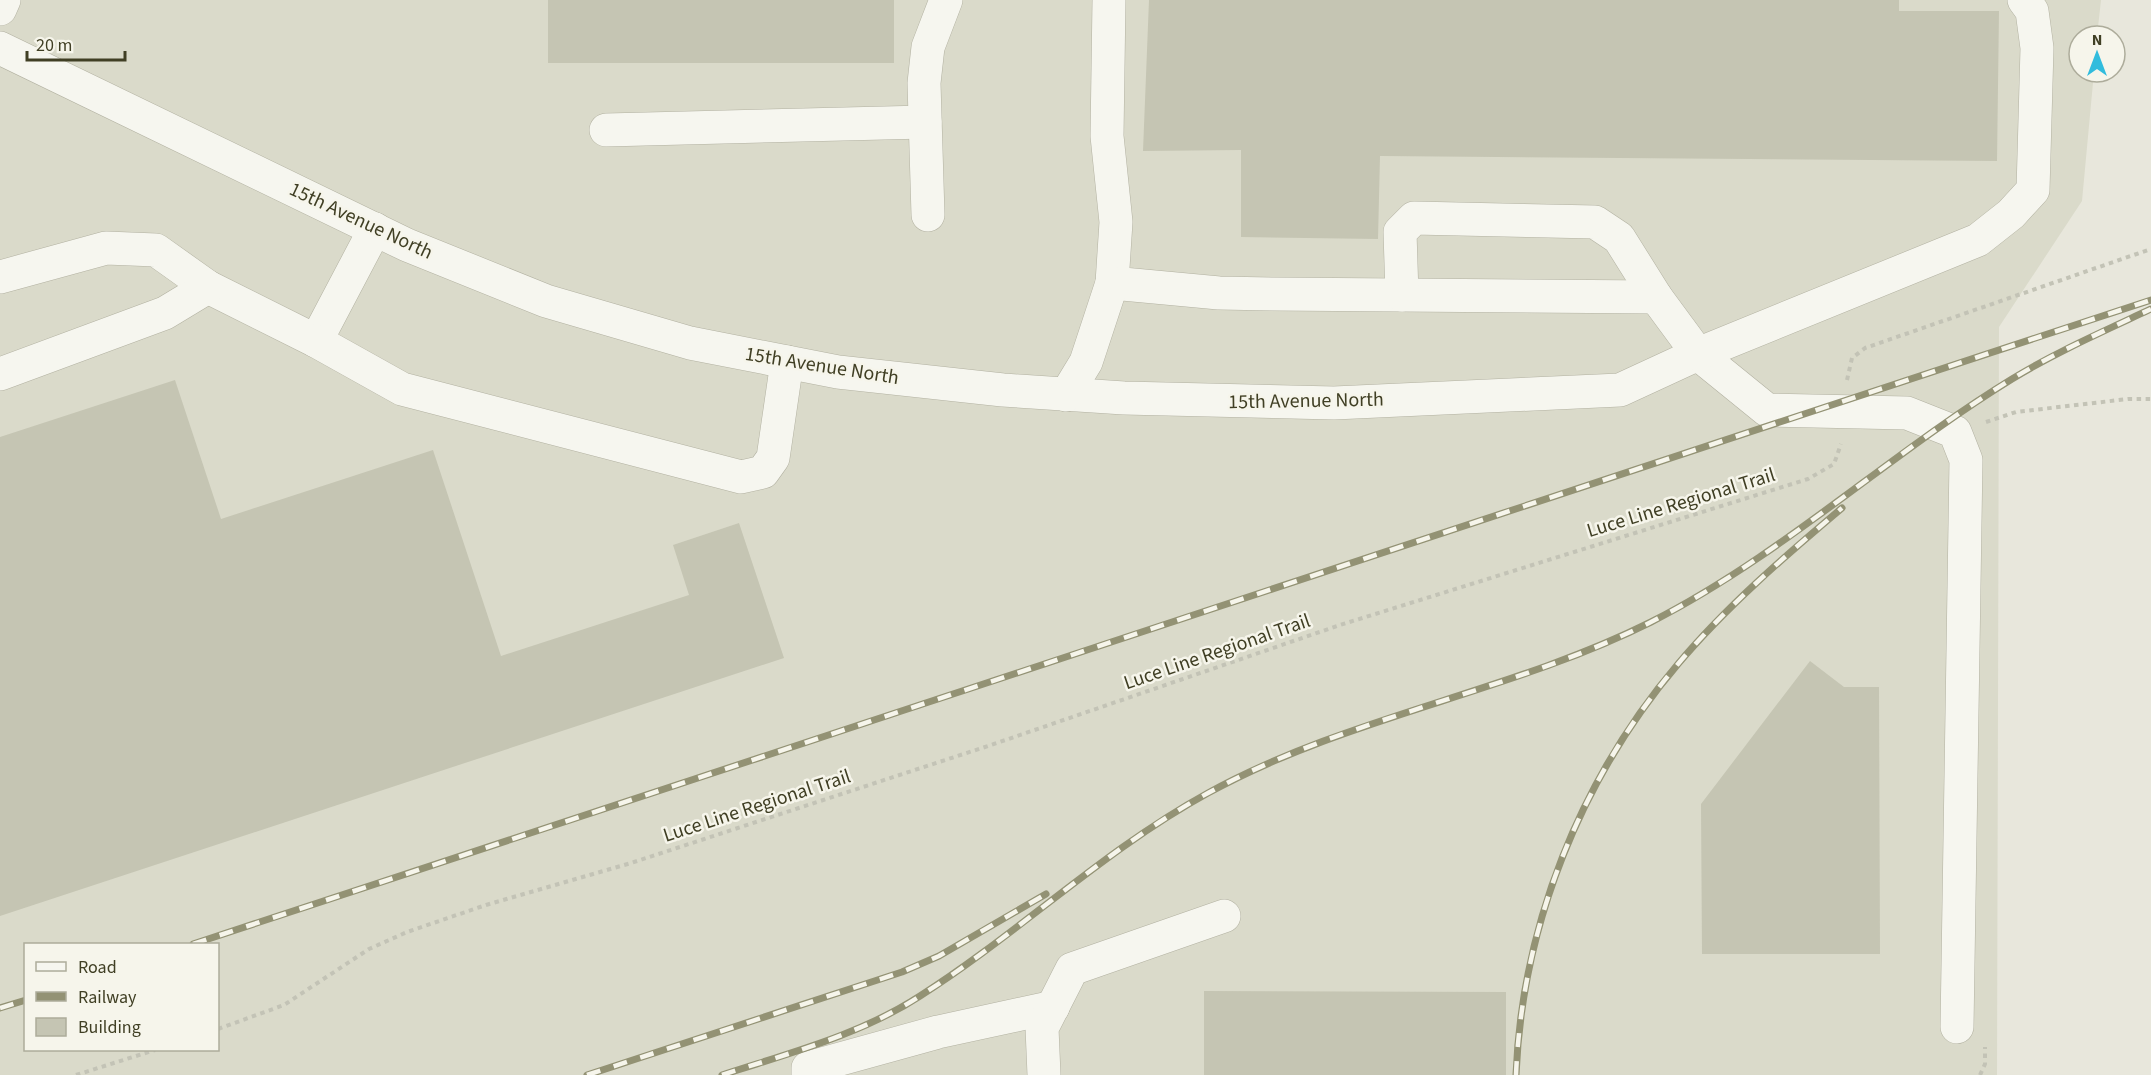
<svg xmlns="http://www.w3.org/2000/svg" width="2151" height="1075" font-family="'Source Sans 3',sans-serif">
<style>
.built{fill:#dadaca;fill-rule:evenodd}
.building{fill:#c5c5b3}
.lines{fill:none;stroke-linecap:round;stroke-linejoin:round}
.minor-casing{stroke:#b2b1a1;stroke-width:34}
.path{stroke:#c3c3b6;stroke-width:4;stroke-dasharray:4.5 4.5;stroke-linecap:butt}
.minor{stroke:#f6f6ef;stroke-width:33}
.rail-casing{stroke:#939274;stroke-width:7}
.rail{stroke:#f6f5eb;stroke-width:4.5;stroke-dasharray:14;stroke-linecap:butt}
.labels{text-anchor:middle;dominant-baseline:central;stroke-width:5;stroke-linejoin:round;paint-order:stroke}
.street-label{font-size:20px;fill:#403f24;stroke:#f6f5eb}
</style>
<rect width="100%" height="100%" fill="#e8e7dc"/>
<path class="built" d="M0,0H2101L2097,36H2079V72H2094L2082,201L1999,327L1997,1075H0ZM26,944H218V1050H26Z"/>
<g class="building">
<rect x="548" y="0" width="346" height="63"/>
<path d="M1149,0H1899V11H1999L1997,161L1380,156L1378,239L1241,237V150L1143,151Z"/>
<path d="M175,380L221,519L433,450L501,656L689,595L673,545L739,523L784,658L0,916V437Z"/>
<path d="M1810,661L1844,687H1879L1880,954H1702L1701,804Z"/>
<path d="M1204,991L1506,992V1075H1204Z"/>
</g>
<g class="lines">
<defs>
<g id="minor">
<path d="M1109,0L1107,136L1116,222L1112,283L1219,293L1272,294L1656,297"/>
<path d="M0,9L4,0"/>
<path d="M0,48L407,245L546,301L690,343L838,372L1003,390L1124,398L1334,403L1620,390L1698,354L1767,410L1907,413L1955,432L1966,460L1957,1027"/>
<path d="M606,130L925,122"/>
<path d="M928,215L924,83L928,47L946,0"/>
<path d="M0,277L106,248L156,250L208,287L316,341L375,229"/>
<path d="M1402,295L1400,232L1414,218L1595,222L1619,238L1656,297L1698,354L1978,240L2011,214L2033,190L2037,48L2032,11L2024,0"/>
<path d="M316,341L402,389L741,477L763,472L773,458L787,362"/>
<path d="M0,374L165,313L208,287"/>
<path d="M1066,395L1086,362L1112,283"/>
<path d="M808,1075V1068L938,1032L1053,1007"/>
<path d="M1044,1075L1042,1028L1072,969L1224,916"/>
</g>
</defs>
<use href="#minor" class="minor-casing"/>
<g class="path">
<path d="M1847,380L1852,358L1865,348L2151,249"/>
<path d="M1986,422L2016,412L2128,399H2151"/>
<path d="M218,1029L284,1005L369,949L407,932L486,905L631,863L988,746L1340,625L1808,479L1834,464L1841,444"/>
<path d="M76,1075L155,1050"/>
<path d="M1980,1075L1985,1064V1047"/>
</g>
<use href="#minor" class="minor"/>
<defs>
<g id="rail">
<path d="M193,944L2151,300"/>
<path d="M0,1008L26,1000"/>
<path d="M587,1075L902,972L939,956L1046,894"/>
<path d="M722,1075C789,1053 860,1035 920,996C1019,933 1104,850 1208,793C1348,716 1509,693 1651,622C1781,556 1888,455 2012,379C2056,352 2104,331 2151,309"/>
<path d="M1516,1075C1522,925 1581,778 1678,664C1726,607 1785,556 1842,508"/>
</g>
</defs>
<use href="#rail" class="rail-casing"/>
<use href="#rail" class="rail"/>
</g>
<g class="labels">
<g class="street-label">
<text transform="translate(361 221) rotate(25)">15th Avenue North</text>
<text transform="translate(822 366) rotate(9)">15th Avenue North</text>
<text transform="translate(1306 401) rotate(-1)">15th Avenue North</text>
<text transform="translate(1681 503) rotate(-17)">Luce Line Regional Trail</text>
<text transform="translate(1217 652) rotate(-19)">Luce Line Regional Trail</text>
<text transform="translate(757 806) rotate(-18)">Luce Line Regional Trail</text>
</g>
</g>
<rect x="24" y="943" width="195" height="108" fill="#f6f5eb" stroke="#adac9b" stroke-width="1.5"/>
<rect x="36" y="962" width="30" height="9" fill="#f6f6ef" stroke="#adac9b" stroke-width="1.5"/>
<text x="78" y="973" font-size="18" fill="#403f24">Road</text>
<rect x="36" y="992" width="30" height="9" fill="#939274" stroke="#adac9b" stroke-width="1.5"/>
<text x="78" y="1003" font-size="18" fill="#403f24">Railway</text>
<rect x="36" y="1018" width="30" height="18" fill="#c5c5b3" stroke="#adac9b" stroke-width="1.5"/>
<text x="78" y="1033" font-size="18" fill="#403f24">Building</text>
<g transform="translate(2097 54)"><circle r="28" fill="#f6f5eb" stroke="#adac9b" stroke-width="1.5"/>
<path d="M0-4.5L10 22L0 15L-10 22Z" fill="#31bcdd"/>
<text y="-9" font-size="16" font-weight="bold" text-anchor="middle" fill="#403f24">N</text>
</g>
<path d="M27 51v9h98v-9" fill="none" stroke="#403f24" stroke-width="3"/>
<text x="36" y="51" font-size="18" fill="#403f24" stroke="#f6f5eb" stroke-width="4.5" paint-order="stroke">20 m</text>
</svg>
